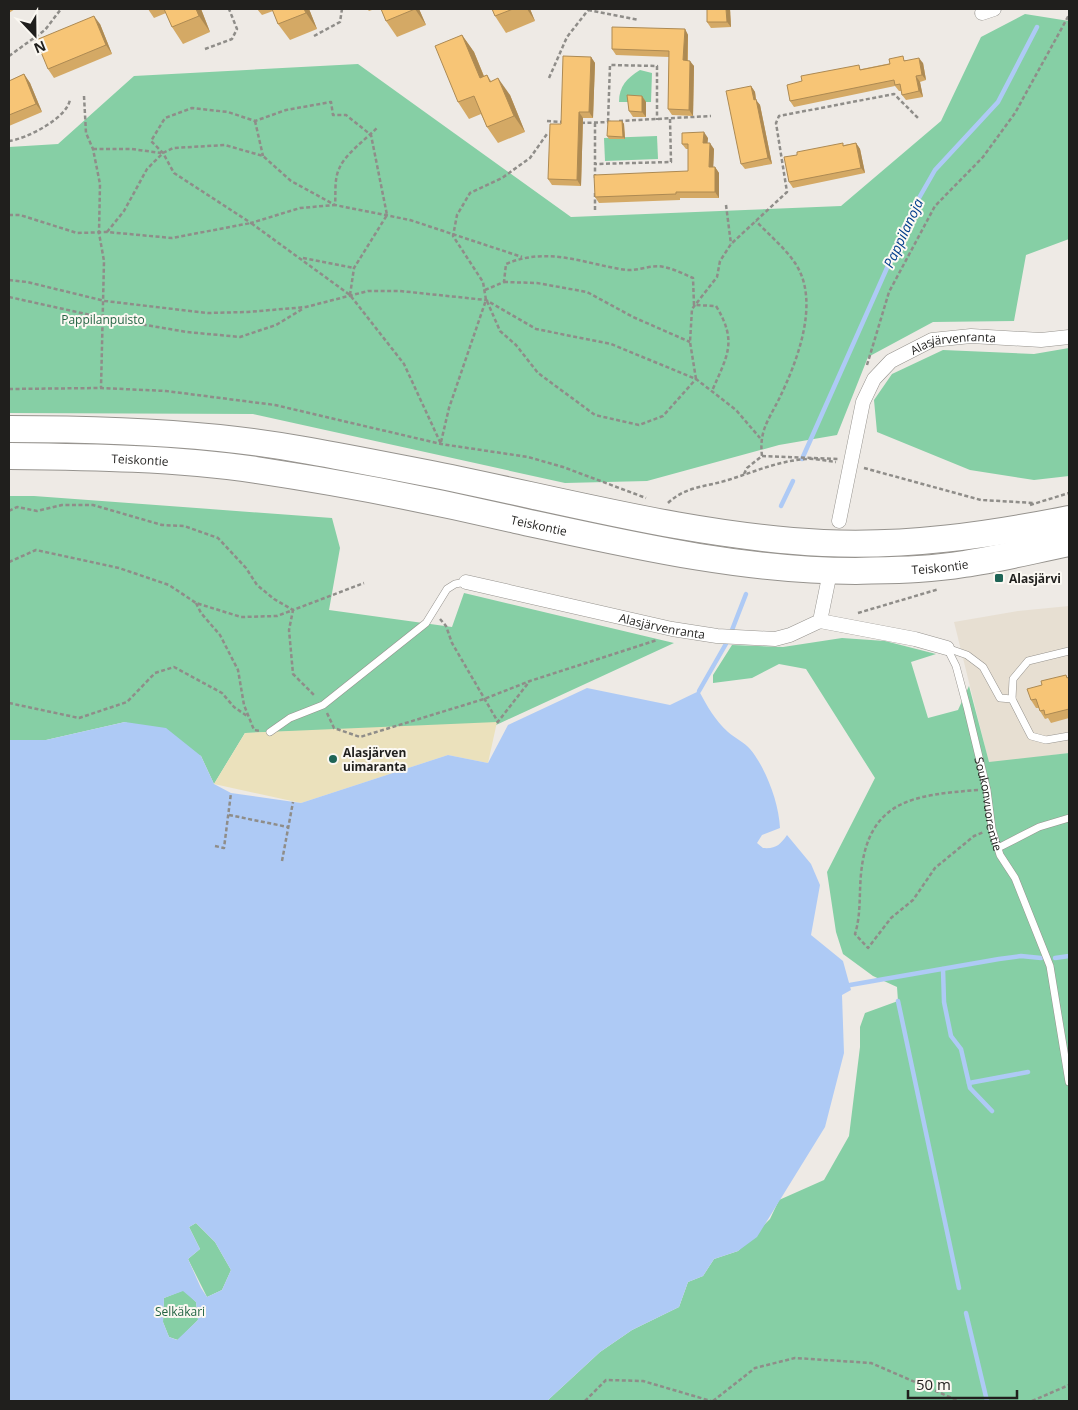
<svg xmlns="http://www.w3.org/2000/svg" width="1078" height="1410" font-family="'Open Sans',sans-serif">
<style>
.built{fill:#e7dfd2}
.green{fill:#86cfa5}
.sand{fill:#ebe1bc}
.water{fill:#aecaf5;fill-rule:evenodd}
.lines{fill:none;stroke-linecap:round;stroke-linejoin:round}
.stream{stroke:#aecaf5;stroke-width:4.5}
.lane-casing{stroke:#96938e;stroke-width:8}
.street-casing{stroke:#96938e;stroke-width:15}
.highway-casing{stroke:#96938e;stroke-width:28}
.path{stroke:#8f8d89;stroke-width:2.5;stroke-dasharray:4 2.5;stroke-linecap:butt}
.lane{stroke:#fff;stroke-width:7}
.street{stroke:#fff;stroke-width:14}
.highway{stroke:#fff;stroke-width:26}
.wall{fill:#d4a965}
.shaded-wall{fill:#ad8a53}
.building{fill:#f7c576;stroke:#ad8a53}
.poi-dot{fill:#1e6456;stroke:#fbf8f2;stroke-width:2}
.labels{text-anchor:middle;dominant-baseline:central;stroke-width:4;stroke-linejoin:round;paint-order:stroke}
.park-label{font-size:12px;fill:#246544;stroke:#fbf8f2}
.street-label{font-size:12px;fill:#201f1d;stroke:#fbf8f2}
.poi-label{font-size:12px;font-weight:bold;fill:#201f1d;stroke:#fbf8f2;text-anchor:start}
.water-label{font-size:14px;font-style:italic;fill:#003d8c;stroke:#fbf8f2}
</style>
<rect width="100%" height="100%" fill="#eeeae5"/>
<path class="built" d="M1069,606V753L989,763L954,622L1018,611Z"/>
<g class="green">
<path d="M1025,14L1069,21V239L1026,255L1014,321L933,322L868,357L837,435L779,445L647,481L565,483L253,414L9,413V147L58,144L134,76L358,64L571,217L841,206L941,121L981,37Z"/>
<path d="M640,70L652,73L651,102H619C619,86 627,78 640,70Z"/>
<path d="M657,136L658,159L605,161L604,138Z"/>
<path d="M1069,348V476L1034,480L970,470L877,432L874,400L892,374L943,350L1034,354Z"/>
<path d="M9,496H34L332,518L340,548L329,610L452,627L464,593L674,643L496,725L245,733L214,784L201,756L125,722L46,740H9Z"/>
<path d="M842,638L885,641L936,654L911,662L928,718L958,710L969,686L989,762L1069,753V1401H547L600,1352L632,1330L679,1307L688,1282L703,1276L714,1259L738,1251L770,1219L779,1200L824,1180L849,1136L860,1047V1027L865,1013L898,1001L897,987L873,976L843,954L836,932L827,872L875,778L806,669L779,664L752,678L713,683V675L732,645L783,647Z"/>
<path d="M196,1223L215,1242L231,1270L222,1290L207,1297L188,1259L200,1249L189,1227Z"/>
<path d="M184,1290L196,1302L198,1320L178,1340L169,1337L163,1322L164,1298Z"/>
</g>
<path class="sand" d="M497,722L488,763L448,755L301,803L214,784L245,733Z"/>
<path class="water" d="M587,688L670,705L699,691C707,706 715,720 728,732C735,738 744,742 750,749C766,768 779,803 780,828L762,835L757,843L763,848C776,849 780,845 787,835L811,864L820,885L811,935L843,961L851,990L842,995L844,1053L825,1127L757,1237L738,1251L714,1259L703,1276L688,1282L679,1307L632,1330L600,1352L547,1401H9V740H46L125,722L166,728L201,756L214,784L231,793L301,803L448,755L488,763L508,725ZM196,1223L215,1242L231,1270L222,1290L207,1297L201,1288L188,1259L200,1249L189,1227ZM183,1291L196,1302L198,1320L177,1340L169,1337L163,1322L164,1298Z"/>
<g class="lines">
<g class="stream">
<path d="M802,459L915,205L935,170L998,102L1037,27"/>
<path d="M781,506L793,481"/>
<path d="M732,630L746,594"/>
<path d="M699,691L727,642"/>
<path d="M1055,958L1069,956"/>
<path d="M943,969L944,1002L951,1036L961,1049L970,1088L992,1111"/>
<path d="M850,985L999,959L1021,956L1041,958"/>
<path d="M898,1001L959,1288"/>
<path d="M969,1083L1028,1072"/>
<path d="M966,1313L987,1401"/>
</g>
<defs>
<g id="lane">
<path id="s1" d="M947,648L956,666L967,707L987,790L992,829L1000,855L1015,878L1050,966L1069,1082"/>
<path d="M947,648L967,655L983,667L1000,698L1012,699"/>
<path d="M1069,651L1028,661L1013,679L1012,699L1031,736L1046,740L1069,736"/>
<path d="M270,732L290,718L323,705L426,623L447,589L455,584L466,582"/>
<path d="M998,848L1039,827L1069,818"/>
</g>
<g id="street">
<path d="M982,13L994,9"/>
<path id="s2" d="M839,521L863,402L874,379L891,361L932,340L971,336L1041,340L1069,337"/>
<path id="s3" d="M466,582L672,629L717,636L775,639L790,635L820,621L828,582"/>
<path d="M820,621L915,639L947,648"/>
</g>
<g id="highway">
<path d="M9,429C79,429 149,431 219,438C288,445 357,460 426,473C558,499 688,536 823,543C906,547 989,535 1069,519"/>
<path id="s4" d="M9,456C91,457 175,458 256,470C343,483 430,500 516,520C627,544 741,571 856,571C892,570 928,570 964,564C999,559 1034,550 1069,543"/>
</g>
</defs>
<use href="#lane" class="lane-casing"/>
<use href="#street" class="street-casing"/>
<use href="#highway" class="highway-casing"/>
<g class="path">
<path d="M588,10L639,20"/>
<path d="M314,36L340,22L342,9"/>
<path d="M205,49L232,39L237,29L229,9"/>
<path d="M9,56L45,30L61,9"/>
<path d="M549,78L567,37L589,9"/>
<path d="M84,96L86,133L93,149L100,184L99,233L104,261L101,388"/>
<path d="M255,121L263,156"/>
<path d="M547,121L563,122"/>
<path d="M619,121L711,116"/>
<path d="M608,122L610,65L657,66V120"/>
<path d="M581,123L611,122"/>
<path d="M595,123V164L671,162L670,119"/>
<path d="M9,141C26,139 68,118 70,99"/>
<path d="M93,149H132L161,153"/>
<path d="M595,178V164"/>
<path d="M726,205L731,244"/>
<path d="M595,210V191"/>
<path d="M9,215H20L77,233L107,232L172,238L251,223L350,295L404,364L441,444"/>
<path d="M107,232L124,211L147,169L163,153L173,148L225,145L263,156L291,181L335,205L410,220L522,257"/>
<path d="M303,258L354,268"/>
<path d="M9,280L27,282L105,301L208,313L248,312L306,307L368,291H400L486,300L536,329L611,344L696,379L736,410L760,438"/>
<path d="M504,282L537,283L587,292L633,317L690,342"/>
<path d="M485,290L504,282L506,264C548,246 585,264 626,270C639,271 652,264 664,267C674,269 684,274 693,278L694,305L716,306C738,342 727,356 712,391"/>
<path d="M350,295L354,268L387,215L371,135L346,115H333L331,102L286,110L255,121L228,112L192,108L165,118L151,141L163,153L174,173L251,223L300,208L335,205C336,193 334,180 339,169C345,154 365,140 377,128"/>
<path d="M9,297L104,318L187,332L240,337L276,325L304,308"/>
<path d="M487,301L500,331L516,345L538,373L595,415L639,425L663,416L696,379"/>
<path d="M867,365L889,292L935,206L983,157L1015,113L1069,15"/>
<path d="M696,379L690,342L692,309L717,277L720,261L731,244L787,192L776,123L779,116L894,94L918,118"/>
<path d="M9,389L101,388L166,391L275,405L441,444L528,457L563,467L646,498"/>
<path d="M441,442L449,408L486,300L483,282L453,236L457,215L470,193L502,178L530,158L547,134"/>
<path d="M762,456L838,459"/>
<path d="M864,468L981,500L1034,503"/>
<path d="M744,474L747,468L762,456C759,431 768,421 779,399C797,362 821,301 795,263C785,248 768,234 756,221"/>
<path d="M668,503C686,486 706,487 728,480C754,472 778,461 806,459C815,458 826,461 836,462"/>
<path d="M1030,505L1069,493"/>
<path d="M9,511L17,507L37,511L62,505H93L162,525L184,526L218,538L246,568L257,585L274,599L293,610L364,583"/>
<path d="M9,562L36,550L119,568L169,585L196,603L241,617L277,616L293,610L289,630L293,674L315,696"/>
<path d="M196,603L201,613L220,635L238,670L244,705L254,730L261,731"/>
<path d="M858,613L939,589"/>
<path d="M440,619L446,626L452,643L498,722"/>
<path d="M9,703L79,718L127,702L155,673L174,667L222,693L234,707L247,716"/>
<path d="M327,713L334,728L360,737L484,699L530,681L657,640"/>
<path d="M497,723L529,682"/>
<path d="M978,790C915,795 868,799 861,874C859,895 861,915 855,934L868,948L891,918L913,900L935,868L974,836L984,832"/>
<path d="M229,815L288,827"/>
<path d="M215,846L224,848L231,793"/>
<path d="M282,861L293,802"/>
<path d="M585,1401L606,1380L643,1381L711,1401"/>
<path d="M713,1401L755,1368L795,1358L871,1363L959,1401"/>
<path d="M1032,1401L1069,1385"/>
</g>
<use href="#lane" class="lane"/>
<use href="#street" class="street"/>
<use href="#highway" class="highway"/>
</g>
<g class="wall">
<path d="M9,9H15L9,13Z"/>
<path d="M148,9H201L210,32L183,44L172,27L166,13L154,18Z"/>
<path d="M257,9H309L317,29L290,40L278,24L273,11L262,15Z"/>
<path d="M367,9H375L369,11Z"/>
<path d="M381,9H419L426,25L397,37L386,21Z"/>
<path d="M492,9H530L535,21L506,33L495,16Z"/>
<path d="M707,9H730L731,27L711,28L707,22Z"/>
<path d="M100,24L112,54L54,78L48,69Z"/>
<path d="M685,29L688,35V61L694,66L693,116L672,115L668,109L669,57L616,55L612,49Z"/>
<path d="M462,35L474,52L484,76L487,75L491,81L510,95L525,132L498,143L487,127L481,114L469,119L458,102Z"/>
<path d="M591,57L595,63L593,118H583L581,186L552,185L548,179L561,124Z"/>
<path d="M906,60L923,63L926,80L920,82L923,97L906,100L902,95V91H899L895,86L794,107L790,101L802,81Z"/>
<path d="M24,74L30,83L42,112L9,126V81Z"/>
<path d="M751,86L755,92L756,100L760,105L772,164L745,169L741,164Z"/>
<path d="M642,96L646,102V117H633L629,111Z"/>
<path d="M622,121L624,124L625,139H609L607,136Z"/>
<path d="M708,138L707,143L714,149L713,167H715L719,173V198H680V200L599,203L595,197L688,171V149H686L682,144Z"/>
<path d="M856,143L860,149L865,173L793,188L789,182L844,145Z"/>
<path d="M1069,677V718L1051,723L1048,718L1045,719L1040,711L1039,708H1036L1031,700Z"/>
</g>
<g class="shaded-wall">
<path d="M196,9H201L210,32L199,16Z"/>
<path d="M304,9H309L317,29L306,13Z"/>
<path d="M415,9H419L426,25Z"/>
<path d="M527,9H530L535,21Z"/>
<path d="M726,9H730L731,27L727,22Z"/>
<path d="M94,16L100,24L112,54L106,45Z"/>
<path d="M685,29L688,35L687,66L683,60Z"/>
<path d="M462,35L474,52L491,94L480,78Z"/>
<path d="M591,57L595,63L593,118L589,112Z"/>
<path d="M919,58L923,63L926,80L922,75Z"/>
<path d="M690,61L694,66L693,116L689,110Z"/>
<path d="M24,74L30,83L42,112L36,104Z"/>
<path d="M916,76L920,82L923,97L919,91Z"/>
<path d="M498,78L510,95L525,132L514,116Z"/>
<path d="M751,86L755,92L756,100L760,105L772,164L768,158Z"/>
<path d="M642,96L646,102V117L642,112Z"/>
<path d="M579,112L583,118L581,186L577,180Z"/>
<path d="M622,121L624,124L625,139L623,137Z"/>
<path d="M704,132L708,138L707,149L703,143Z"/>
<path d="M710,143L714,149L713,173L709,167Z"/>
<path d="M856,143L860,149L865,173L861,168Z"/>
<path d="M715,167L719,173V198L715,192Z"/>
</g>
<g class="building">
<path d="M164,9H196L199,16L172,27Z"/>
<path d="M272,9H304L306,13L278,24Z"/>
<path d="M381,9H415L386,21Z"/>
<path d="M492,9H513L495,16Z"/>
<path d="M707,9H726L727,22H707Z"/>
<path d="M94,16L106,45L48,69L36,40Z"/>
<path d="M612,27L685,29L683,60L690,61L689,110L668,109L669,51L612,49Z"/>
<path d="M462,35L480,78L487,75L490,82L498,78L514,116L487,127L474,96L458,102L435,46Z"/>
<path d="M563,56L591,57L589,112H579L577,180L548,179L550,124H561Z"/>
<path d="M903,56L904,61L919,58L922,75L916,76L919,91L902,95L900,84L895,85L894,80L790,101L787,85L802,81L801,76L859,65L860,70L890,64L889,59Z"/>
<path d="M24,74L36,104L9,115V81Z"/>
<path d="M751,86L754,100L756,99L768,158L741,164L726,91Z"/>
<path d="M627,95L642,96V112L629,111Z"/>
<path d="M608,121H622L623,137L607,136Z"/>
<path d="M704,132L703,143H710L709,167H715V192H676V194L595,197L594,175L688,171V144H682V133Z"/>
<path d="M843,143V146L856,143L861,168L789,182L784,157L797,155V152Z"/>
<path d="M1066,675L1067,678L1069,677V709L1045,715L1044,710L1040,711L1036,699L1031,700L1027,689L1042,685L1041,681Z"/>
</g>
<g class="poi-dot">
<rect x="994" y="573" width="10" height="10" rx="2.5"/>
<circle cx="333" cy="759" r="5"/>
</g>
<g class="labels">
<g class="park-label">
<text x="103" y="319">Pappilanpuisto</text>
<text x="180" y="1311">Selkäkari</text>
</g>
<g class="street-label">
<text stroke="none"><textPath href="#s2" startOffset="238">Alasjärvenranta</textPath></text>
<text stroke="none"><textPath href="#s4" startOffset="131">Teiskontie</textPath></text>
<text stroke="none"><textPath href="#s4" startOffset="536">Teiskontie</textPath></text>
<text stroke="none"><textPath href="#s4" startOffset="941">Teiskontie</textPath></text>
<text stroke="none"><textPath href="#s3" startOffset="201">Alasjärvenranta</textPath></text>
<text stroke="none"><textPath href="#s1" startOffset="162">Soukonvuorentie</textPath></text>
</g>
<g class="poi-label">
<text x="1009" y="578">Alasjärvi</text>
<text x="343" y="752">Alasjärven<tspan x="343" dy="14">uimaranta</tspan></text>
</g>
<g class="water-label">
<text transform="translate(903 233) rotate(-65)">Pappilanoja</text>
</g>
</g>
<rect width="1078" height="1410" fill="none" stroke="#201f1d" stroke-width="20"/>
<g transform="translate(35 35) rotate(158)" stroke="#fbf8f2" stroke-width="4" paint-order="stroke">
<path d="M0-4L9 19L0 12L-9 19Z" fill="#201f1d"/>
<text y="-8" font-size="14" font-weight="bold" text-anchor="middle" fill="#201f1d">N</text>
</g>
<path d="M908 1390v8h109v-8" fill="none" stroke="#201f1d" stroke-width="2.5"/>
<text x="916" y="1390" font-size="15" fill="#201f1d" stroke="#fbf8f2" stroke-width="4" paint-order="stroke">50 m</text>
</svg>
